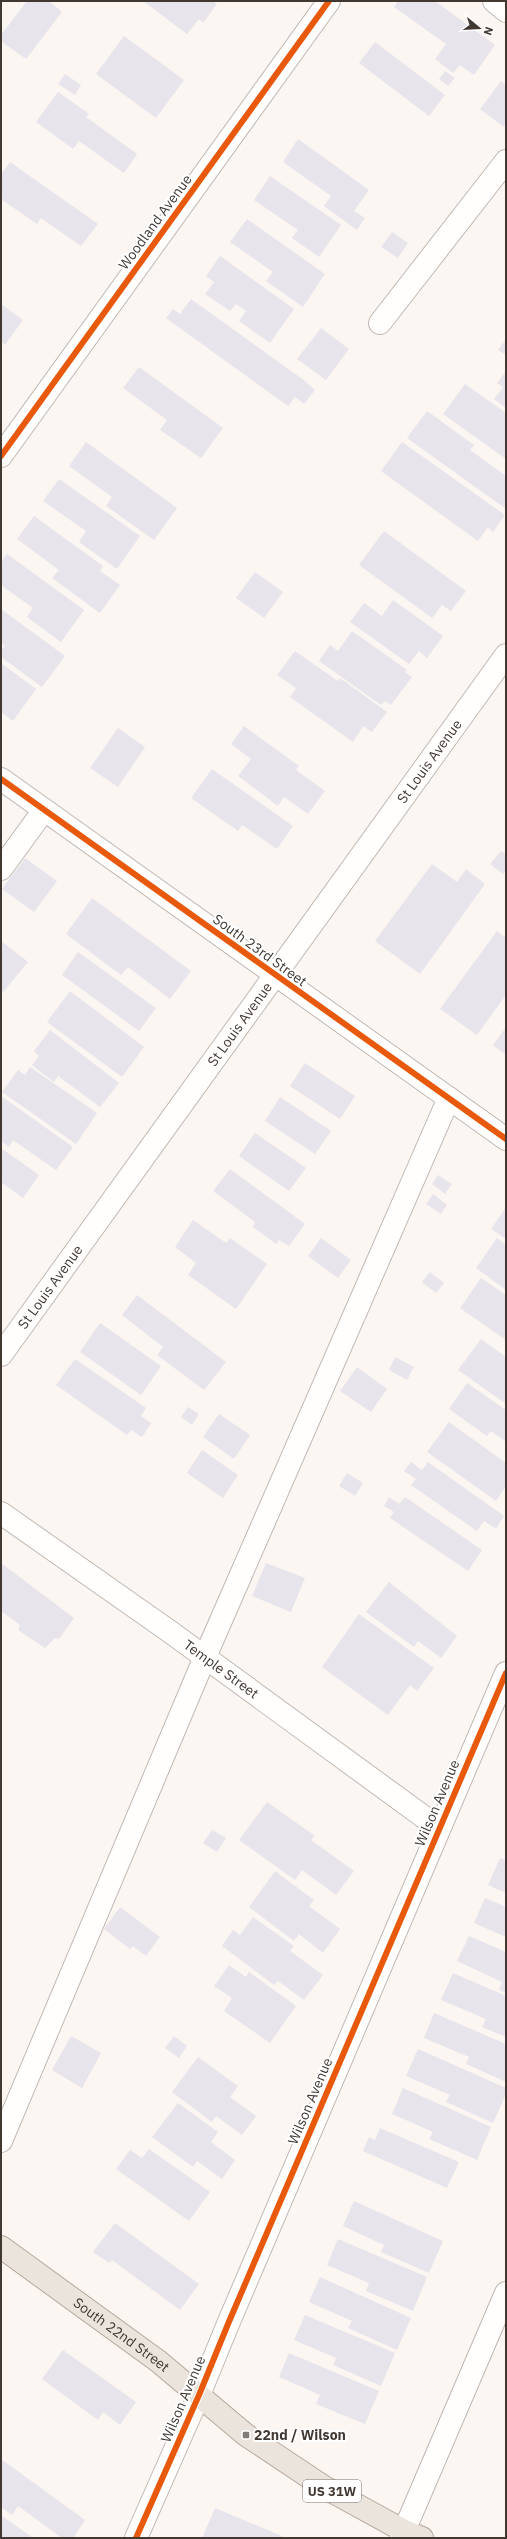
<svg xmlns="http://www.w3.org/2000/svg" width="507" height="2539" font-family="'IBM Plex Sans',sans-serif">
<style>
.building{fill:#e7e4eb}
.lines{fill:none;stroke-linecap:round;stroke-linejoin:round}
.minor-casing{stroke:#c0b8b4;stroke-width:24}
.major-casing{stroke:#b5a79b;stroke-width:24}
.minor{stroke:#fffefd;stroke-width:22}
.major{stroke:#ebe4dd;stroke-width:22}
.cycleway-casing{stroke:#fff;stroke-width:8}
.cycleway{stroke:#e8590c;stroke-width:6}
.poi-dot{fill:#827a75;stroke:#fff;stroke-width:1.5}
.labels{text-anchor:middle;dominant-baseline:central;stroke-width:4;stroke-linejoin:round;paint-order:stroke}
.shield{fill:#fff;stroke:#7a7470;stroke-width:1}
.shield-label{font-size:13px;font-weight:bold;fill:#413832}
.street-label{font-size:14px;fill:#413832;stroke:#fff}
.poi-label{font-size:14px;font-weight:bold;fill:#413832;stroke:#fff;text-anchor:start}
</style>
<rect width="100%" height="100%" fill="#fcf6f2"/>
<g class="building">
<path d="M27,1H49L62,12L26,59L1,41V35Z"/>
<path d="M143,1H212L217,4L203,23L199,19L187,34Z"/>
<path d="M398,1H435L495,45L474,75L460,65L453,73L435,59L446,44L394,7Z"/>
<path d="M124,36L184,80L156,118L96,74Z"/>
<path d="M375,42L445,95L429,116L359,63Z"/>
<path d="M445,71L455,78L448,86L439,79Z"/>
<path d="M65,74L81,85L75,95L58,84Z"/>
<path d="M501,81L506,85V124L504,127L480,109Z"/>
<path d="M58,92L89,114L86,117L137,154L124,173L79,141L73,149L36,122Z"/>
<path d="M298,139L369,190L354,211L365,218L357,230L324,206L331,196L283,162Z"/>
<path d="M10,162L98,224L81,246L41,218L37,224L1,199V175Z"/>
<path d="M270,176L341,225L319,257L292,238L298,230L254,200Z"/>
<path d="M247,219L325,274L303,307L266,281L273,272L230,242Z"/>
<path d="M392,232L408,243L398,258L381,247Z"/>
<path d="M220,256L294,309L270,343L239,321L246,311L236,304L230,311L205,294L214,282L206,276Z"/>
<path d="M191,299L305,381L315,390L304,404L295,397L288,406L166,318L173,309L180,314Z"/>
<path d="M1,304L23,320L5,345L1,341Z"/>
<path d="M321,328L349,349L326,380L297,359Z"/>
<path d="M506,339V355L498,350Z"/>
<path d="M139,367L223,428L201,458L160,430L167,420L123,388Z"/>
<path d="M506,371V408L494,399L503,387L497,383Z"/>
<path d="M465,384L506,413V459L443,414Z"/>
<path d="M427,411L474,445L470,450L506,476V509L407,438Z"/>
<path d="M86,442L177,508L154,540L106,506L112,497L69,466Z"/>
<path d="M402,442L505,515L493,532L488,527L478,541L381,471Z"/>
<path d="M59,479L140,536L117,569L79,542L86,531L43,501Z"/>
<path d="M34,516L103,566L100,571L120,585L100,613L52,578L59,570L17,539Z"/>
<path d="M384,531L466,591L451,611L442,605L432,618L359,565Z"/>
<path d="M7,554L84,610L61,642L27,617L33,608L1,585V562Z"/>
<path d="M255,572L283,592L264,618L236,598Z"/>
<path d="M393,600L443,636L427,658L419,651L409,664L350,622L364,603L382,616Z"/>
<path d="M1,609L65,656L42,687L1,657V650L5,646L1,643Z"/>
<path d="M352,631L407,670L405,672L412,677L391,705L385,701L381,705L319,661L330,645L338,651Z"/>
<path d="M295,651L338,681L340,678L387,712L372,732L363,726L353,742L290,697L296,688L277,675Z"/>
<path d="M1,663L36,689L13,721L1,712Z"/>
<path d="M244,726L299,766L296,770L325,791L308,814L284,797L278,806L238,776L251,759L231,744Z"/>
<path d="M118,728L145,747L118,787L90,768Z"/>
<path d="M212,769L293,826L277,849L242,825L238,831L191,798Z"/>
<path d="M501,851L506,854V870L503,874L490,864Z"/>
<path d="M25,858L57,881L34,912L2,889Z"/>
<path d="M432,864L457,882L466,869L485,884L420,974L375,941Z"/>
<path d="M92,898L191,971L170,999L128,967L121,975L66,934Z"/>
<path d="M497,931L506,938V995L477,1035L440,1009Z"/>
<path d="M1,941L28,962L3,992L1,990Z"/>
<path d="M78,952L156,1008L139,1031L62,975Z"/>
<path d="M70,991L144,1047L122,1077L47,1022Z"/>
<path d="M506,1027V1055L493,1045Z"/>
<path d="M50,1030L119,1083L100,1107L58,1076L54,1082L32,1065L39,1056L34,1051Z"/>
<path d="M305,1063L355,1096L340,1119L290,1086Z"/>
<path d="M30,1067L97,1113L76,1144L2,1092L18,1070L25,1075Z"/>
<path d="M1,1096L73,1147L56,1170L13,1140L9,1147L1,1141Z"/>
<path d="M280,1097L331,1131L315,1154L265,1121Z"/>
<path d="M255,1133L306,1168L289,1191L239,1156Z"/>
<path d="M1,1148L39,1175L23,1198L1,1182Z"/>
<path d="M230,1169L305,1224L289,1246L279,1240L276,1244L253,1227L255,1222L213,1191Z"/>
<path d="M438,1175L452,1184L445,1194L432,1184Z"/>
<path d="M433,1194L447,1205L441,1214L426,1204Z"/>
<path d="M506,1207V1239L491,1229Z"/>
<path d="M193,1220L226,1243L230,1238L267,1264L236,1309L188,1275L196,1263L175,1247Z"/>
<path d="M321,1238L351,1260L338,1278L308,1256Z"/>
<path d="M497,1238L506,1245V1290L476,1268Z"/>
<path d="M430,1272L444,1283L436,1293L422,1282Z"/>
<path d="M481,1278L506,1295V1340L460,1308Z"/>
<path d="M137,1295L226,1362L204,1390L157,1355L163,1347L122,1315Z"/>
<path d="M100,1323L161,1366L141,1395L80,1352Z"/>
<path d="M481,1339L506,1357V1404L458,1370Z"/>
<path d="M395,1357L414,1367L407,1380L389,1370Z"/>
<path d="M75,1359L146,1408L141,1416L151,1423L142,1437L131,1430L127,1435L56,1385Z"/>
<path d="M357,1367L387,1389L371,1412L340,1391Z"/>
<path d="M467,1383L506,1410V1442L491,1431L487,1436L449,1409Z"/>
<path d="M188,1407L199,1414L192,1425L181,1417Z"/>
<path d="M219,1414L250,1435L234,1459L203,1437Z"/>
<path d="M449,1422L506,1463V1486L496,1501L427,1452Z"/>
<path d="M202,1450L238,1475L223,1498L187,1473Z"/>
<path d="M411,1462L422,1470L428,1462L504,1516L496,1529L484,1521L477,1531L411,1485L416,1479L404,1471Z"/>
<path d="M347,1473L363,1483L355,1496L339,1486Z"/>
<path d="M389,1497L399,1504L405,1497L482,1550L468,1571L390,1518L394,1512L384,1506Z"/>
<path d="M1,1563L74,1618L59,1639L55,1638L45,1648L18,1630L20,1625L1,1611Z"/>
<path d="M266,1563L305,1578L291,1612L252,1596Z"/>
<path d="M389,1582L457,1636L441,1658L418,1641L414,1647L366,1612Z"/>
<path d="M359,1614L434,1668L417,1691L410,1685L388,1715L322,1667Z"/>
<path d="M267,1802L315,1836L311,1840L354,1871L336,1895L302,1870L295,1880L239,1840Z"/>
<path d="M212,1830L226,1838L217,1852L203,1843Z"/>
<path d="M500,1858L506,1860V1893L488,1885Z"/>
<path d="M275,1871L314,1900L309,1906L340,1929L323,1953L299,1934L294,1941L249,1907Z"/>
<path d="M485,1898L506,1907V1937L474,1923Z"/>
<path d="M120,1907L160,1937L146,1956L133,1946L130,1949L104,1929Z"/>
<path d="M253,1917L294,1946L290,1951L323,1975L304,2000L278,1981L274,1985L222,1946L233,1930L240,1935Z"/>
<path d="M469,1936L506,1952V1993L499,1990L502,1982L457,1961Z"/>
<path d="M229,1965L246,1977L249,1972L296,2006L270,2043L224,2011L232,1998L214,1986Z"/>
<path d="M453,1973L506,1996V2037L482,2027L486,2019L441,2000Z"/>
<path d="M434,2013L506,2044V2082L466,2064L469,2057L424,2038Z"/>
<path d="M71,2036L101,2053L82,2088L52,2070Z"/>
<path d="M174,2036L187,2046L179,2058L165,2048Z"/>
<path d="M418,2049L506,2088V2094L493,2123L446,2102L450,2095L406,2076Z"/>
<path d="M198,2057L238,2086L230,2097L256,2116L242,2135L216,2116L212,2122L172,2092Z"/>
<path d="M403,2088L491,2127L477,2160L429,2139L433,2132L392,2114Z"/>
<path d="M178,2103L218,2132L211,2142L235,2160L222,2179L197,2161L193,2167L152,2137Z"/>
<path d="M380,2128L459,2162L447,2188L363,2151L369,2137L375,2140Z"/>
<path d="M149,2149L210,2192L189,2221L116,2169L130,2150L142,2158Z"/>
<path d="M354,2201L443,2241L429,2273L381,2252L384,2245L343,2226Z"/>
<path d="M115,2223L199,2284L180,2310L112,2260L109,2263L93,2252Z"/>
<path d="M338,2239L427,2277L413,2311L366,2291L369,2283L327,2265Z"/>
<path d="M320,2277L411,2318L397,2350L348,2328L352,2321L309,2302Z"/>
<path d="M305,2315L395,2353L381,2386L333,2365L336,2358L294,2340Z"/>
<path d="M63,2350L136,2402L120,2425L103,2412L98,2420L42,2379Z"/>
<path d="M289,2353L379,2391L365,2424L316,2404L320,2395L279,2377Z"/>
<path d="M1,2459L85,2520L73,2538H62L18,2506L12,2515L1,2507Z"/>
<path d="M215,2508L282,2536L281,2538H202Z"/>
<path d="M1,2515L33,2538H1Z"/>
</g>
<g class="lines">
<defs>
<g id="minor">
<path d="M494,1L506,11"/>
<path d="M380,323L506,161"/>
<path d="M1,456L329,1"/>
<path d="M1,779L506,1139"/>
<path d="M1,869L44,810"/>
<path id="s1" d="M1,1355L506,655"/>
<path id="s2" d="M1,1513L169,1631L439,1828"/>
<path d="M1,2141L205,1657L449,1098"/>
<path d="M136,2538L199,2395L228,2324L506,1673"/>
<path d="M401,2538L506,2293"/>
</g>
<g id="major">
<path id="s3" d="M1,2247L158,2361L246,2435L324,2487L404,2531L422,2538"/>
</g>
</defs>
<use href="#minor" class="minor-casing"/>
<use href="#major" class="major-casing"/>
<use href="#minor" class="minor"/>
<use href="#major" class="major"/>
<defs>
<g id="cycleway">
<path d="M1,456L329,1"/>
<path d="M1,779L506,1139"/>
<path d="M136,2538L199,2395L228,2324L506,1673"/>
</g>
</defs>
<use href="#cycleway" class="cycleway-casing"/>
<use href="#cycleway" class="cycleway"/>
</g>
<rect class="poi-dot" x="242" y="2431" width="8" height="8" rx="2"/>
<g class="labels">
<rect class="shield" x="303" y="2480" width="58" height="22" rx="3"/>
<g class="shield-label">
<text x="332" y="2491">US 31W</text>
</g>
<g class="street-label">
<text transform="translate(155 222) rotate(-54)">Woodland Avenue</text>
<text stroke="none"><textPath href="#s1" startOffset="732">St Louis Avenue</textPath></text>
<text transform="translate(260 950) rotate(36)">South 23rd Street</text>
<text stroke="none"><textPath href="#s1" startOffset="408">St Louis Avenue</textPath></text>
<text stroke="none"><textPath href="#s1" startOffset="84">St Louis Avenue</textPath></text>
<text stroke="none"><textPath href="#s2" startOffset="270">Temple Street</textPath></text>
<text transform="translate(437 1803) rotate(-67)">Wilson Avenue</text>
<text transform="translate(310 2101) rotate(-67)">Wilson Avenue</text>
<text stroke="none"><textPath href="#s3" startOffset="149">South 22nd Street</textPath></text>
<text transform="translate(183 2399) rotate(-67)">Wilson Avenue</text>
</g>
<g class="poi-label">
<text x="254" y="2435">22nd / Wilson</text>
</g>
</g>
<rect width="507" height="2539" fill="none" stroke="#413832" stroke-width="4"/>
<g transform="translate(479 28) rotate(108)" stroke="#ffffff" stroke-width="3" paint-order="stroke">
<path d="M0-3L7 15L0 10L-7 15Z" fill="#413832"/>
<text y="-6" font-size="11" font-weight="bold" text-anchor="middle" fill="#413832">N</text>
</g>
</svg>
